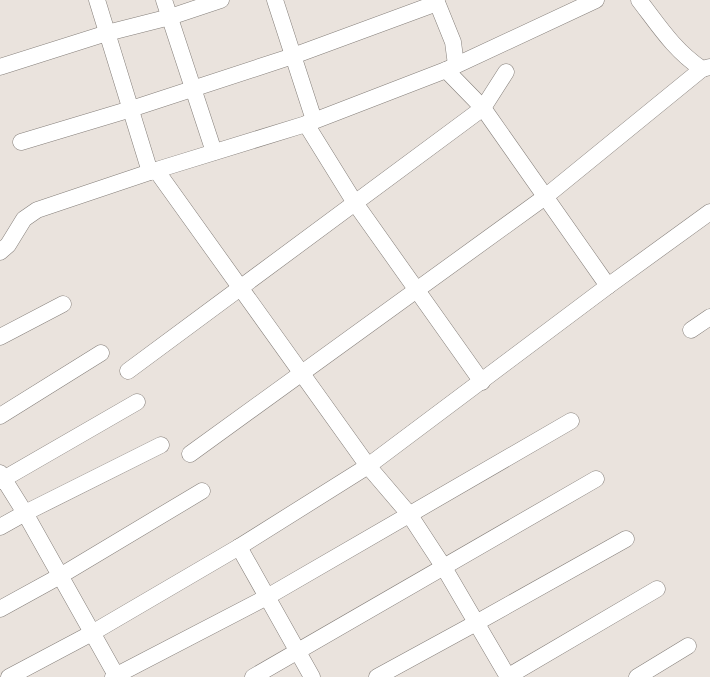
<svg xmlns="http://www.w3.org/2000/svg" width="710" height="677" font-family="'Sofia Sans Condensed',sans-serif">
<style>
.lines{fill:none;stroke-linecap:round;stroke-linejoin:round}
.minor-casing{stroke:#857f7a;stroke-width:17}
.minor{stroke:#fff;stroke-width:16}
</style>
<rect width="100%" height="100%" fill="#eae3dd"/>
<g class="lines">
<defs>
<g id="minor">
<path d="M97,0L150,172"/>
<path d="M164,0L214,152"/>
<path d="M275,0L314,120"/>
<path d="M436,0L453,42L456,65"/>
<path d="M639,0C659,26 674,50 702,69L710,67"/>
<path d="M0,67L107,33L170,17L221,0"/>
<path d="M446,70L483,108L608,286"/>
<path d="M306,124L355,203L482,382"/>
<path d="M21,142L131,109L293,56L437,3"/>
<path d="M156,170L368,466L409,514L443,566L508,677"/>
<path d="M0,252L8,245L24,219L37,210L150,172L306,124L446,70L596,0"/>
<path d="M691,330L710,317"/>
<path d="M0,337L63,304"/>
<path d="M128,371L483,108L506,72"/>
<path d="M0,416L101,353"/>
<path d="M190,454L545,197L702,69"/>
<path d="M0,473L25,513L117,677"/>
<path d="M0,481L137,402"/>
<path d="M0,527L25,513L161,445"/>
<path d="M239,547L312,677"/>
<path d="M0,609L60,576L202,491"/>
<path d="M9,677L92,633L239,547L368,466L608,286L710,212"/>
<path d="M113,677L267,597L571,421"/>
<path d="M253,677L596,479"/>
<path d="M377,677L476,623L626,539"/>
<path d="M507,677L657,589"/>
<path d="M637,677L688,646"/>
</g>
</defs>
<use href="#minor" class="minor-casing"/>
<use href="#minor" class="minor"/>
</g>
</svg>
